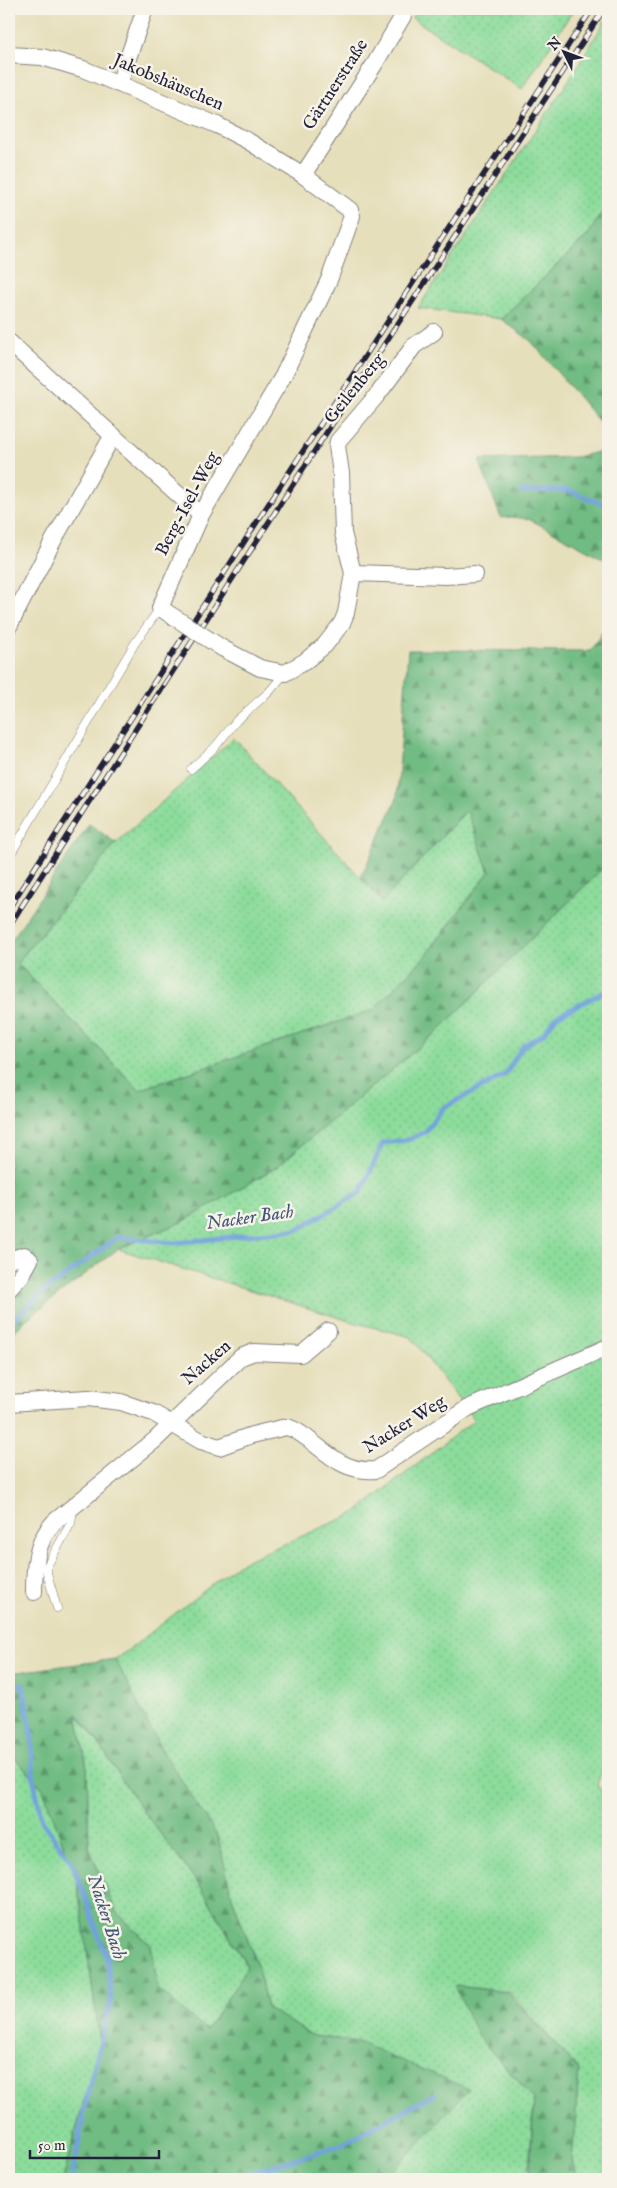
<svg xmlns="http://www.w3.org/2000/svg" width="617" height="2188" font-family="'IM FELL English',serif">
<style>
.grass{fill:url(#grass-dots);stroke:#577f6b}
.forest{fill:url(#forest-firs);stroke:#4a6f5f;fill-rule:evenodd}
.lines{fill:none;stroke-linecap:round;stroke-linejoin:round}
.stream{stroke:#72a2dc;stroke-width:5}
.lane-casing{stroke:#84807b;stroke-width:9}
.street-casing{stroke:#84807b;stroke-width:18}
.lane{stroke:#fff;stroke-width:8}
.street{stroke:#fff;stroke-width:16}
.rail-casing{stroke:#22223b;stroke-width:5.5}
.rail{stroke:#f7f3e8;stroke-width:4;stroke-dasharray:11;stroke-linecap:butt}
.street-bridge-casing{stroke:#84807b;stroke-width:18;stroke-linecap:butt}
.street-bridge{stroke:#fff;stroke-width:16}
.labels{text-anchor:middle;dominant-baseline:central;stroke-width:5;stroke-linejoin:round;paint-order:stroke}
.street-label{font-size:18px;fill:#22223b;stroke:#f7f3e8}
.water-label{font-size:19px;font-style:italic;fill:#42557b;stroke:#f7f3e8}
</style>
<defs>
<pattern id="grass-dots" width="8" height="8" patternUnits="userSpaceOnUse" patternTransform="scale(1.25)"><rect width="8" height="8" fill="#8cdc9b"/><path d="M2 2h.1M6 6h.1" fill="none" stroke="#78bc86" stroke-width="1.8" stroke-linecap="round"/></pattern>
<pattern id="forest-firs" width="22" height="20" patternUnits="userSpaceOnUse" patternTransform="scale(1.25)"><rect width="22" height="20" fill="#71bc83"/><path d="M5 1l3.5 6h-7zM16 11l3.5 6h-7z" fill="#5c986c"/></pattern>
</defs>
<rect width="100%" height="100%" fill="#f7f3e8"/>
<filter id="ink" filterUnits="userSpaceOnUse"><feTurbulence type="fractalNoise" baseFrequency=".02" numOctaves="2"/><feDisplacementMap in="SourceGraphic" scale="10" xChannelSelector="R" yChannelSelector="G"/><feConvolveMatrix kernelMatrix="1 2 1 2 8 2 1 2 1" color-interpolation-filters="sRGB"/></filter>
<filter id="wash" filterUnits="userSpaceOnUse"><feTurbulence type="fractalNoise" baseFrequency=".0096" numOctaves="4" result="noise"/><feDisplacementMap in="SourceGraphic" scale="20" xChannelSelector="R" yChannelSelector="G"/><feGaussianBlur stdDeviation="1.12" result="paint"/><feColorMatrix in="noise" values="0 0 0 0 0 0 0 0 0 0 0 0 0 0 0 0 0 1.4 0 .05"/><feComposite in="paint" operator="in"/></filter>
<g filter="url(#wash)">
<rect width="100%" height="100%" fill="#e6dfbb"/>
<g class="grass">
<path d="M416,9H574L522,89L412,18Z"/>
<path d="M608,16V203L588,235L501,319L418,308L569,80Z"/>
<path d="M234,738L382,901L467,810L489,872L427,954L373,1010L139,1090L17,963L116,843Z"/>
<path d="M608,863V1752L597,1785L608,1800V2179H577L572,2160L579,2070L509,1992L456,1986L478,2035L534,2099L529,2168L533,2179H385L387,2176L358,2042L313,2036L267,2008L258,1968L232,1897L115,1659L130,1649L238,1564L355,1513L474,1420L411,1337L353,1322L118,1249L186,1220L275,1168L438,1031Z"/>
<path d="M77,1713L202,1889L247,1967L237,1984L206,2031L157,1989L151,1945L116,1912L89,1848L87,1768Z"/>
<path d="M9,1752L43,1789L77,1881L100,2040L63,2179H9Z"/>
</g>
<g class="forest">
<path d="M608,203V432L531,341L501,319L588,235Z"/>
<path d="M608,450V561L529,519L510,517L501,518L479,460L576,457Z"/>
<path d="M608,624V863L438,1031L275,1168L186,1220L118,1249L23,1322L9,1338V944L89,824L116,843L17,963L139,1090L373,1010L427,954L489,872L467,810L382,902L361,877L397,798L408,650L590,651Z"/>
<path d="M115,1659L160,1747L218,1837L232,1897L258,1968L267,2008L313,2036L358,2042L469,2089L385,2179H63L100,2040L77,1881L43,1789L9,1752V1667L10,1673ZM77,1714L98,1742L137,1803L202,1889L247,1966L237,1984L206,2030L158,1989L151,1945L116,1912L89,1848L87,1768Z"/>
<path d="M455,1986L507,1992L579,2070L572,2160L577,2179H534L530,2165L534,2099L477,2035Z"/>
</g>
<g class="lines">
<g class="stream">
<path d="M521,492L567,490L608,506"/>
<path d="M9,1324L41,1294L118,1237L174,1243L297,1230L361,1192L383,1143L408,1140L425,1132L443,1108L505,1075L523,1046L543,1034L557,1016L608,990"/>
<path d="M9,1686L23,1685L32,1737L33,1776L42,1821L73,1864L107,1959L111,2000L86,2101L72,2179"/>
<path d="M231,2179L341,2145L435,2094"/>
</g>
</g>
</g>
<g filter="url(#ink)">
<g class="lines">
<defs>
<g id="lane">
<path d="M191,769L215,747L237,720L269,692L285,673"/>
<path d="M9,857L135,643L160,608"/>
<path d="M57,1608L47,1573V1566L71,1523L73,1510"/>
</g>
<g id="street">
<path d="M9,55L42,57L83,69L217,125L248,141L303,175L350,210L352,216L329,280L283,376L201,515L160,608L174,617"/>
<path d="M119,84L145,9"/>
<path d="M303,175L374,65L403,16"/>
<path d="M9,342L201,515"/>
<path d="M353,573L446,576L475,574"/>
<path d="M9,626L53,541L113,435"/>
<path d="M222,648L260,668L285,673L304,662L325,645L342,623L346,613L353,573L343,533L341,473L337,446L338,441L378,394L414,346L434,332"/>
<path d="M9,1260L24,1255L30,1260L21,1276L9,1289"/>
<path d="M9,1403L88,1398L121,1402L153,1413L201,1441L219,1447L252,1435L286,1427C294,1428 301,1434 307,1438C329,1455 346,1473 376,1470L468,1408L608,1347"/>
<path d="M34,1592C34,1567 36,1541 54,1522L155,1440L241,1357L254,1352L301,1354L328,1331"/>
</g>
</defs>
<use href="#lane" class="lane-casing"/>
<use href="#street" class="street-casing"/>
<use href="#lane" class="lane"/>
<use href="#street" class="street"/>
<defs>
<g id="rail">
<path d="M9,908L273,497L592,9"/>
<path d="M9,926L319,444L604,9"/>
</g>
</defs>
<use href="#rail" class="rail-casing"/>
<use href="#rail" class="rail"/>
<defs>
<path id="street-bridge" d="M174,617L222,648"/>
</defs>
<use href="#street-bridge" class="street-bridge-casing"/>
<use href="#street-bridge" class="street-bridge"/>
</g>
</g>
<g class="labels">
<g class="street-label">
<text transform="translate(168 83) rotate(23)">Jakobshäuschen</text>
<text transform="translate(336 85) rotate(-57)">Gärtnerstraße</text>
<text transform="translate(355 389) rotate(-51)">Geilenberg</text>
<text transform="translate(188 504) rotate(-62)">Berg-Isel-Weg</text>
<text transform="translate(207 1363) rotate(-41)">Nacken</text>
<text transform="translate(405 1425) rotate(-32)">Nacker Weg</text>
</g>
<g class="water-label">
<text transform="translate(250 1218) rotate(-8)">Nacker Bach</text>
<text transform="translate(106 1917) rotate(72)">Nacker Bach</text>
</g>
</g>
<rect width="617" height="2188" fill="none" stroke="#f7f3e8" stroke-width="30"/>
<g transform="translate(564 52) rotate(312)" stroke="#f7f3e8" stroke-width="4" paint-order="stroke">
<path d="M0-4L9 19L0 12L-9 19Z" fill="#22223b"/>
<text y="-8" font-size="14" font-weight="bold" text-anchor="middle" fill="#22223b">N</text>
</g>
<path d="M30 2150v8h129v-8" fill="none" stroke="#22223b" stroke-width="2.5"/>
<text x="38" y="2150" font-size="15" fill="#22223b" stroke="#f7f3e8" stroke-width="4" paint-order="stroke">50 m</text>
</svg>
